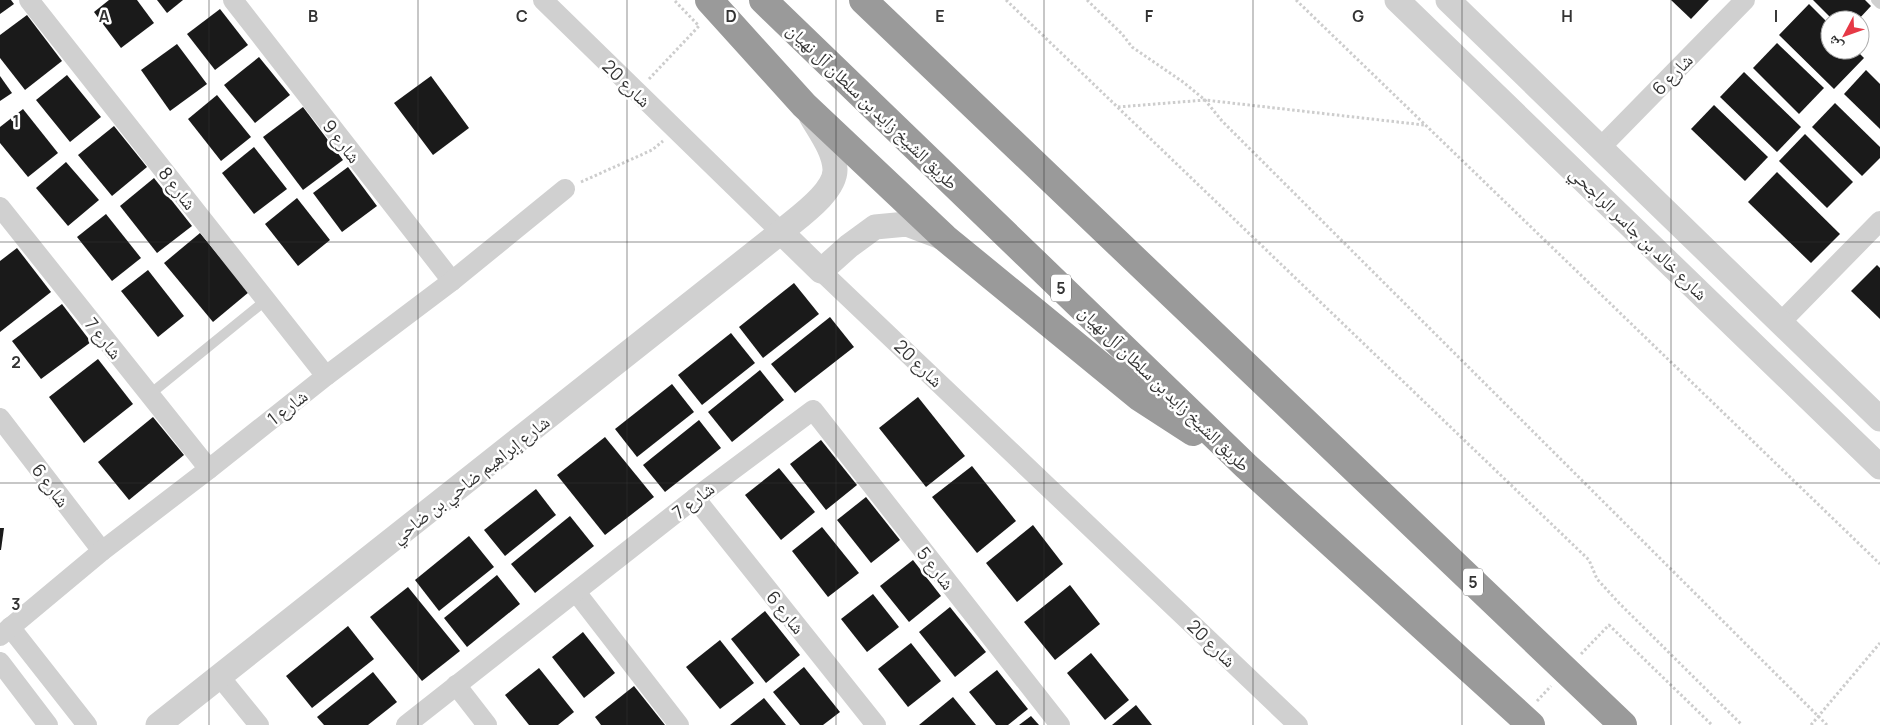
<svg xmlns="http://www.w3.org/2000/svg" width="1880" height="725" font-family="Manrope,'Noto Naskh Arabic',sans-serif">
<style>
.building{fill:#1a1a1a}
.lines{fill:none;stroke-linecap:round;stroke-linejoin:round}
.path{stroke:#cdcdcd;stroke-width:3;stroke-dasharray:2.5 2.5;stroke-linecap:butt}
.service{stroke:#d0d0d0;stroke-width:10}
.minor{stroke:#d0d0d0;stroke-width:20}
.tertiary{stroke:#d0d0d0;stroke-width:25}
.motorway{stroke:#9a9a9a;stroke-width:28}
.grid{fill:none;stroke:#333;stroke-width:1;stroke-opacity:0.55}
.labels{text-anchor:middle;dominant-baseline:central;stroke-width:5;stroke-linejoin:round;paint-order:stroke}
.shield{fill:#fff;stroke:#707070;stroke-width:1}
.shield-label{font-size:16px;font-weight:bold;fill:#333}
.street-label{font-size:18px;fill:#333;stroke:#fff}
.grid-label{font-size:16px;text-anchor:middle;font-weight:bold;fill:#333;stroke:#fff;stroke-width:5;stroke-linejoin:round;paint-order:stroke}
</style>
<rect width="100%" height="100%" fill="#fff"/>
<g class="building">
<path d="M0,0H11L14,4L0,14Z"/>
<path d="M109,0H137L154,23L121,48L94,12Z"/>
<path d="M157,0H183L167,13Z"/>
<path d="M1671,0H1709L1691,19Z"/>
<path d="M1813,0H1865L1871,6L1858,20H1833Z"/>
<path d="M1809,4L1830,25V50H1856L1864,58L1834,89L1779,35Z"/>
<path d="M220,9L248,45L215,70L187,34Z"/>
<path d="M27,15L62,61L25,90L0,58V35Z"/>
<path d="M1777,43L1824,88L1799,114L1753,68Z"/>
<path d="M177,44L207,84L170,111L141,70Z"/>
<path d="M259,57L290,95L255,123L224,85Z"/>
<path d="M1866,70L1880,84V129L1844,94Z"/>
<path d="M1744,72L1801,127L1777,152L1720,97Z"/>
<path d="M67,75L101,117L70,142L36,100Z"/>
<path d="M0,76L12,93L0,101Z"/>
<path d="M431,76L469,128L433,155L394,103Z"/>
<path d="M217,95L251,137L221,161L188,119Z"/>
<path d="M1835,103L1880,147V158L1862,176L1812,127Z"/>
<path d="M1714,105L1768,157L1745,181L1691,129Z"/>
<path d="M303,107L343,160L303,190L263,137Z"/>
<path d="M23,109L58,153L28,177L0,143V127Z"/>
<path d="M114,126L147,167L112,196L78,155Z"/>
<path d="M1805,134L1853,182L1827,208L1779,161Z"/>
<path d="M254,147L287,189L254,214L222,173Z"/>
<path d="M66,162L99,200L68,226L36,188Z"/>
<path d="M348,167L377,206L342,232L313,193Z"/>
<path d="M1777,172L1840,234L1811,263L1748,202Z"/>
<path d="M154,178L192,226L157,253L120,206Z"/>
<path d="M297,198L330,240L298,266L265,224Z"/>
<path d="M106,214L141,258L112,281L77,237Z"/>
<path d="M200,233L249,292L213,322L164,263Z"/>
<path d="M17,248L51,292L0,332V261Z"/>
<path d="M1877,265L1880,268V319L1851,291Z"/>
<path d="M148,270L184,316L158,337L121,291Z"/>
<path d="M794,283L819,314L763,358L739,327Z"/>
<path d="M62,304L91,342L41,379L12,341Z"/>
<path d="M830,317L854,347L795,393L771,364Z"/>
<path d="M731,333L755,363L702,405L678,375Z"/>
<path d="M98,359L133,404L84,443L49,397Z"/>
<path d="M760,370L784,400L732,442L708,412Z"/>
<path d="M672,384L694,412L637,457L615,429Z"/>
<path d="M918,397L965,456L926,487L879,428Z"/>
<path d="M153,417L184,455L129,500L98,462Z"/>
<path d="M699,420L721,448L665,492L643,465Z"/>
<path d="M605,437L654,497L605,535L557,475Z"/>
<path d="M821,440L857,485L826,510L790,464Z"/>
<path d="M972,466L1016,521L977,553L932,497Z"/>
<path d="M779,468L815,512L781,540L745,495Z"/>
<path d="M536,489L556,515L505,556L484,530Z"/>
<path d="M866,497L900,540L871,563L837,520Z"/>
<path d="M570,516L594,546L535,593L511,564Z"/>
<path d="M1033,525L1063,564L1017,602L986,563Z"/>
<path d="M822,527L859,573L828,597L792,551Z"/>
<path d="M0,528H4L1,550H0Z"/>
<path d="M469,536L494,567L439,611L415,580Z"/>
<path d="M913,560L941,596L909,622L880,586Z"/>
<path d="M497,575L520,604L467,647L444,618Z"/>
<path d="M1070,585L1100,624L1055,660L1024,622Z"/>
<path d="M408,587L460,651L422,681L370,617Z"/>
<path d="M873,594L899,627L867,652L841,619Z"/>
<path d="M950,607L986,652L955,677L919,632Z"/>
<path d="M765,611L800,655L766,683L731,639Z"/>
<path d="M348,626L374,659L312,708L286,676Z"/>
<path d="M583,632L615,673L584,698L552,657Z"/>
<path d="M720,640L754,683L720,709L686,667Z"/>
<path d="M911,643L941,681L908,707L878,669Z"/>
<path d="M1091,653L1129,700L1105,720L1067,673Z"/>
<path d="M804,667L840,712L823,725H800L773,692Z"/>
<path d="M539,668L574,712L558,725H529L505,695Z"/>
<path d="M997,670L1028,709L1008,725H996L969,692Z"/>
<path d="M373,672L397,702L368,725H324L317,717Z"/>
<path d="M634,686L665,725H601L595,717Z"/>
<path d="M953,697L976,725H919Z"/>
<path d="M764,698L786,725H730Z"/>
<path d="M1136,705L1152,725H1112Z"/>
<path d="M1031,716L1039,725H1019Z"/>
</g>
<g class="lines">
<g class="path">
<path d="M1006,0L1589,560L1597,579L1619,603L1742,725"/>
<path d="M1087,0L1122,34L1132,47L1183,82L1205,100L1222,121L1827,725"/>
<path d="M1296,0L1880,564"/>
<path d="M649,79L699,26L674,0"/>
<path d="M1118,107L1205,100L1424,125"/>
<path d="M581,182L652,150L663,141"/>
<path d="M1581,654L1609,625L1712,725"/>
<path d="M1537,701L1551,686"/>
<path d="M1811,725L1880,643"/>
</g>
<g class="service">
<path d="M1876,0L1880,4"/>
<path d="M149,395L266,300"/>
</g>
<g class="minor">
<path d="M29,0L326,376"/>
<path d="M233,0L452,281"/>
<path d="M543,0L781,232"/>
<path d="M1600,148L1745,0"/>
<path d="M0,207L209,469"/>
<path d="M821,271L1298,725"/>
<path d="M1780,323L1880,221"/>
<path d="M0,418L102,551"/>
<path d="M695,498L876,725"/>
<path d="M576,592L679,725"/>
<path d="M10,627L87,725"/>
<path d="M0,636L102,551L209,469L326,376L452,281L565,189"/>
<path d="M0,662L48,725"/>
<path d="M220,677L259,725"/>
<path d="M456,685L487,725"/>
<path d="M406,725L695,498L813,410L1060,725"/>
</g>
<g class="tertiary">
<path d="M1397,0L1880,467"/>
<path d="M1448,0L1880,419"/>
<path d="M781,232L821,271L849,246L875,227L907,224L944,238"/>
<path d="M158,725L781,232C797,218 836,192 835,169C834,150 820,132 811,116"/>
</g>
<g class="motorway">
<path d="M709,0L804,105L945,238L1139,397L1193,432"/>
<path d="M763,0L1246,466L1531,725"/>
<path d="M863,0L1623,725"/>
</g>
</g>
<path class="grid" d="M209,0V725M418,0V725M627,0V725M836,0V725M1044,0V725M1253,0V725M1462,0V725M1671,0V725M0,242H1880M0,483H1880"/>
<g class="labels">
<g class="shield">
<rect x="1051" y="274.5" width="20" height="27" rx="4"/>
<rect x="1463" y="568.5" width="20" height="27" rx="4"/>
</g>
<g class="shield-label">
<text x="1061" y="288">5</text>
<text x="1473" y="582">5</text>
</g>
<g class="street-label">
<text transform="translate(1672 74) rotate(-46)">شارع 6</text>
<text transform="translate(627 83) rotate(44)">شارع 20</text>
<text transform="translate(873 106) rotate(44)">طريق الشيخ زايد بن سلطان آل نهيان</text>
<text transform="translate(342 141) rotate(52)">شارع 9</text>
<text transform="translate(178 188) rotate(52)">شارع 8</text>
<text transform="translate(1639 233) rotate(44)">شارع خالد بن جاسر الراجحي</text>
<text transform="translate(104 338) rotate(51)">شارع 7</text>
<text transform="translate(919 363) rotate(44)">شارع 20</text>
<text transform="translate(1165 388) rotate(44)">طريق الشيخ زايد بن سلطان آل نهيان</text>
<text transform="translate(287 407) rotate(-38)">شارع 1</text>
<text transform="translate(470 479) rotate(-38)">شارع إبراهيم ضاحي بن ضاحي</text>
<text transform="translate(51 485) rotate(53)">شارع 6</text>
<text transform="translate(693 500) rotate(-38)">شارع 7</text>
<text transform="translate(936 568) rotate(52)">شارع 5</text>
<text transform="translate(786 612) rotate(51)">شارع 6</text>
<text transform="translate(1212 643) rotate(44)">شارع 20</text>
</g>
</g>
<g class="grid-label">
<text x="104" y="22">A</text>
<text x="313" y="22">B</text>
<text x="522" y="22">C</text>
<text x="731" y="22">D</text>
<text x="940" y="22">E</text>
<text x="1149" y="22">F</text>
<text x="1358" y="22">G</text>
<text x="1567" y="22">H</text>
<text x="1776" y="22">I</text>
<text x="16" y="127">1</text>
<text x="16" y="368">2</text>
<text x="16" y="610">3</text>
</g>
<g transform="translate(1845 35) rotate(229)"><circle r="24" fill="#ffffff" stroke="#adadad"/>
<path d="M0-4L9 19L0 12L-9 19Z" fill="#e63946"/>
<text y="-8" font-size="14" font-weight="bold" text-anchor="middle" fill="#333333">ش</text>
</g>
</svg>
